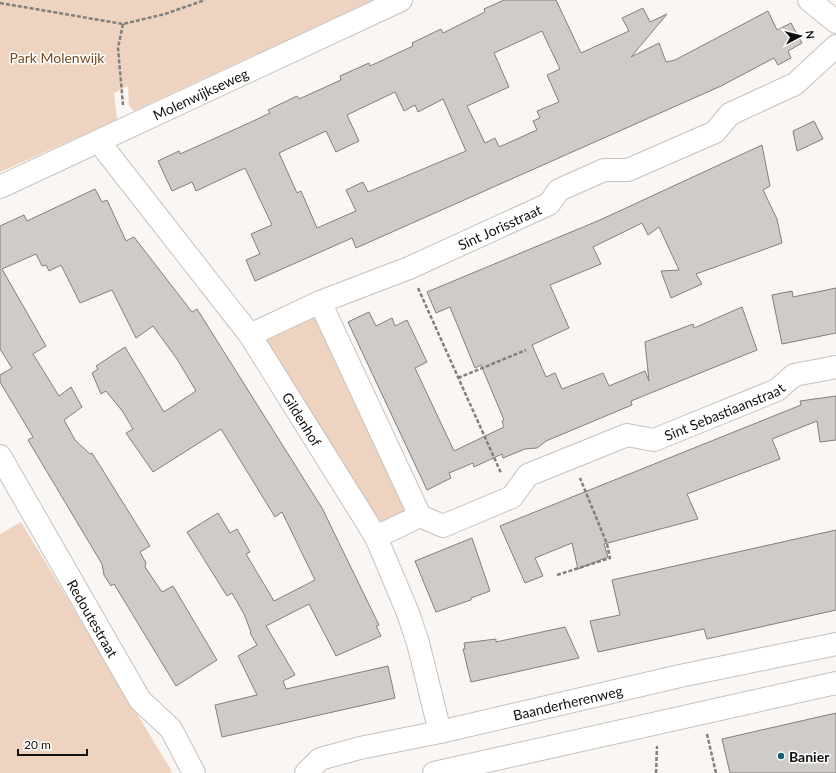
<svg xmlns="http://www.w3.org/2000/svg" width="836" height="773" font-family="Lato,sans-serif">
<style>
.green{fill:#edd3c0}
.building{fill:#cecbc8;stroke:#827f7d;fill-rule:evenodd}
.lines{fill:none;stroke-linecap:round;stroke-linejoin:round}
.minor-casing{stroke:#c5c2bf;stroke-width:24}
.path{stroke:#82807e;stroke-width:2.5;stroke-dasharray:4 2;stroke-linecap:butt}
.minor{stroke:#fff;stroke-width:22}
.poi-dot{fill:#18636f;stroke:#fff;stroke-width:1.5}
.labels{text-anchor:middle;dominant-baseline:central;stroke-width:3;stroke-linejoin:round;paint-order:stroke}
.park-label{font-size:14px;fill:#7a4b21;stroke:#fff}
.street-label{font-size:14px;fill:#11100f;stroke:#fff}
.poi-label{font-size:14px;font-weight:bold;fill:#11100f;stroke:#fff;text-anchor:start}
</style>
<rect width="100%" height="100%" fill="#f9f6f3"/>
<g class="green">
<path d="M0,0H373L134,111L129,106L128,86L114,93L117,120L0,172Z"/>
<path d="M313,313L318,316L413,514L378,530L280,368L265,338Z"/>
<path d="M21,522L171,770L172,773H0V534Z"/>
</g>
<g class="building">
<path d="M504,0H556L581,53L629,31L622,18L643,8L650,22L667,14L631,57L659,43L666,62L675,60L768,11L777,30L791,23L802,43L788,51L791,58L778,65L774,58L721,86L356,248L352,238L255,281L246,260L260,254L251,234L272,225L245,168L196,191L192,182L172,191L158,161L179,151L180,154L249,123L270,113L268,110L297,96L299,99L341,80L340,76L369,63L370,66L413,46L412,43L441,29L443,33L485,12L484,9ZM542,31L560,69L547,75L559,102L537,111L540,118L533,121L537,130L499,147L495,138L485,143L467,106L509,87L494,53ZM395,92L404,111L415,105L418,112L443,99L466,151L368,192L363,182L346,190L356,211L317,228L301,191L297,193L279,153L326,131L336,152L359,141L347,115Z"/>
<path d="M814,121L823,139L797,151L793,131Z"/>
<path d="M762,145L770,186L763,190L777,219L782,243L696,274L702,284L671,298L661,271L679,270L659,227L648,235L642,223L593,247L601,264L550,285L569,328L532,345L546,377L555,373L562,389L603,373L609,386L645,371L649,381L645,342L693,324L694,328L742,307L757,350L631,401L632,405L546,441L537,448L525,449L503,458L502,454L474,467L473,463L449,473L451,478L427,490L348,322L369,312L376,326L392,318L395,326L407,320L427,362L415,368L454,451L504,427L502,421L504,420L481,365L475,368L450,307L436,313L427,292L600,220Z"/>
<path d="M95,189L102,202L107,200L126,241L134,237L192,312L197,309L322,508L379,625L376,626L381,636L336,656L309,604L266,626L295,675L283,681L286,689L388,666L395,698L222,737L215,705L257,695L238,656L257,645L250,633L251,632L244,614L232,593L227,596L187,532L218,513L230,533L237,529L250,552L246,554L274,601L315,580L282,512L275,517L221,429L153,472L126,433L133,429L123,412L106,391L101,394L92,373L98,369L96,366L125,347L164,412L196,391L177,359L153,326L136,338L112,290L80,303L61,265L49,271L46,265L42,266L36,254L2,269L46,346L33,354L59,396L71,387L82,407L64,420L75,440L90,454L92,453L150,546L140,552L146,563L145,567L162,592L173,586L217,660L176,686L114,584L111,586L104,575L102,564L28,440L33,437L0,382V375L12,368L0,349V226L24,215L27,221Z"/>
<path d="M836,288V333L782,344L772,295L792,291L793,297Z"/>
<path d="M836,396V440L820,442L817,421L772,439L780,459L687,494L698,519L604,544L608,557L578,569L572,543L535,558L543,576L525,583L500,526L801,405L800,401Z"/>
<path d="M836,530V610L707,639L704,629L598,652L590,621L620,615L612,580Z"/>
<path d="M472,538L490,591L471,598V600L436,612L415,561Z"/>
<path d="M565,627L579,658L471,682L463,649H465L464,643L496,639V642Z"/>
<path d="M836,713V773H730L722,739Z"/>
</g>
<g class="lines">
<defs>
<g id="minor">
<path d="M809,0L836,22"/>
<path id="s1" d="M99,142L250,335L376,537L408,613L418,643L440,732"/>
<path id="s2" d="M0,187L401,0"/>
<path d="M320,302L420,516"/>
<path id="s3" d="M250,335L320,302L409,268L549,204L559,190L604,170H628L715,132L730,114L795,84L836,46"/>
<path id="s4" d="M0,456L140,700L171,729L194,773"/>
<path id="s5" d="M376,537L420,516L443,526L512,497L528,475L627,435L654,440L777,390L794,375L836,367"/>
<path id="s6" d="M306,773L320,759L360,748L440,732L680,676L836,644"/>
<path d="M434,773L836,683"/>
</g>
</defs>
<use href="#minor" class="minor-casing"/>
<g class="path">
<path d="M0,3L123,24L165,14L205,0"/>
<path d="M123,24L118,48L123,105"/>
<path d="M418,288L501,473"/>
<path d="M458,378L526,350"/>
<path d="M557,575L610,558L607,544L580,478"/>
<path d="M707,734L716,773"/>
<path d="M656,773L657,746"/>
</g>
<use href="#minor" class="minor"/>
</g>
<circle class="poi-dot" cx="781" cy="756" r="4"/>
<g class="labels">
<g class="park-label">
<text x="57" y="57">Park Molenwijk</text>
</g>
<g class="street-label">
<text stroke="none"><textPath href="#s2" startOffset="221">Molenwijkseweg</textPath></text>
<text stroke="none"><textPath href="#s3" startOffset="272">Sint Jorisstraat</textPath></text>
<text stroke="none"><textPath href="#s5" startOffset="386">Sint Sebastiaanstraat</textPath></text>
<text stroke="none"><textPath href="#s1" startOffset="344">Gildenhof</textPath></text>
<text stroke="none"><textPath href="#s4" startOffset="187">Redoutestraat</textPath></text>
<text stroke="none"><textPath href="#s6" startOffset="274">Baanderherenweg</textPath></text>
</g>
<g class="poi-label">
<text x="789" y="756">Banier</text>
</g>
</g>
<g transform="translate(800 36) rotate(83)" stroke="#ffffff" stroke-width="3" paint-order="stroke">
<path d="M0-3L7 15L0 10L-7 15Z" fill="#11100f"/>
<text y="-6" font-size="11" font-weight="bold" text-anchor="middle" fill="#11100f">N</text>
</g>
<path d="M18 749v6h69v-6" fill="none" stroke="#11100f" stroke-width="2"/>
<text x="24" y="749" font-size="12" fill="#11100f" stroke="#ffffff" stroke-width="3" paint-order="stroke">20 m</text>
</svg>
